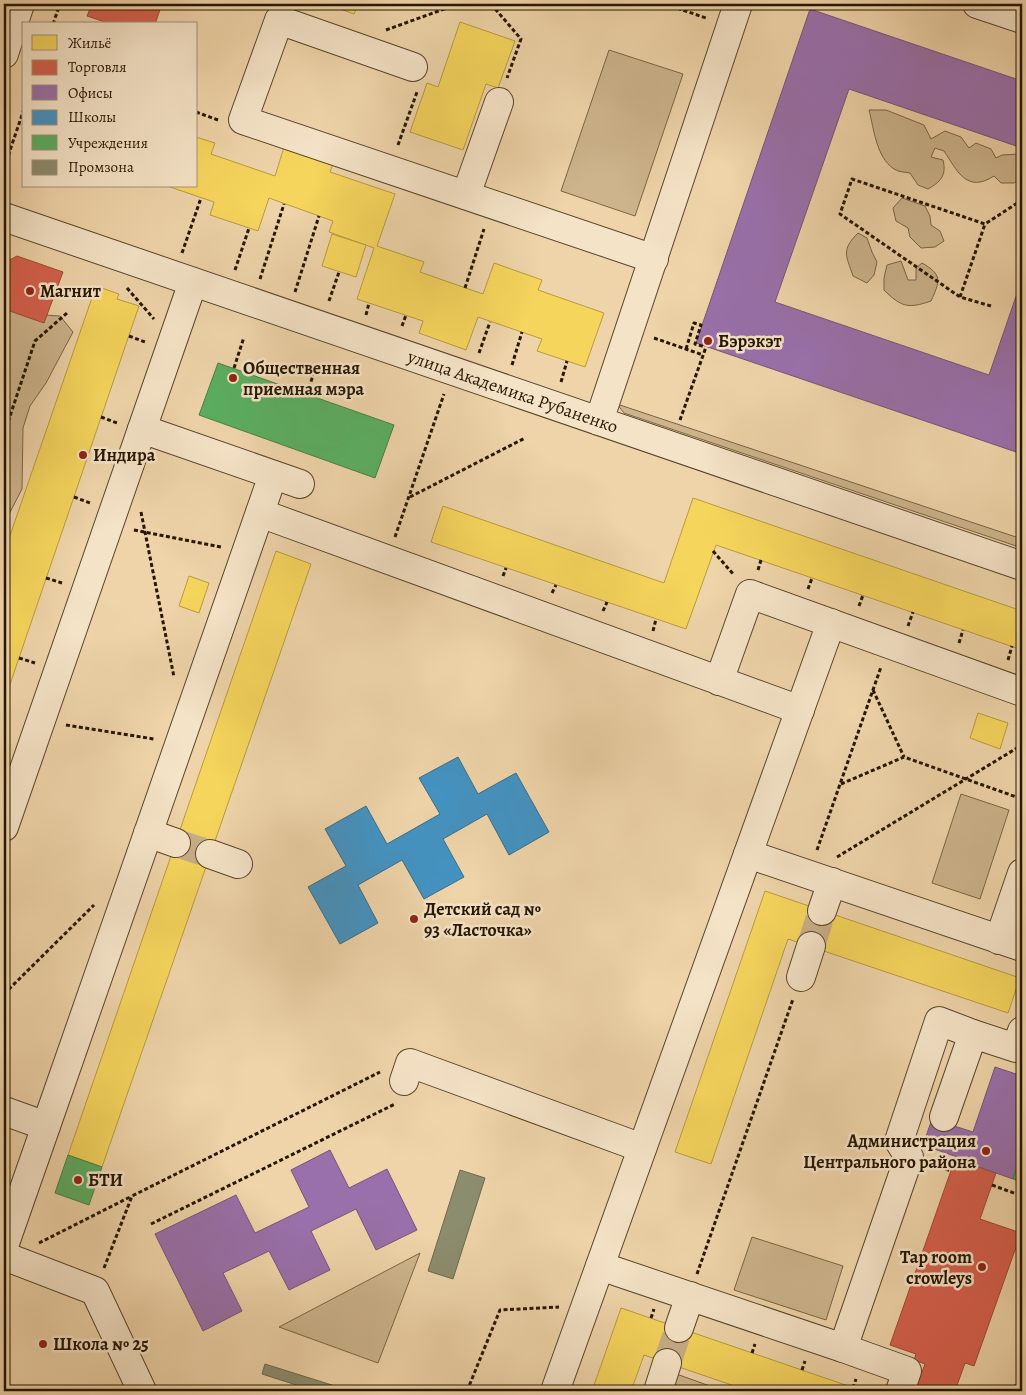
<svg xmlns="http://www.w3.org/2000/svg" width="1026" height="1395" font-family="Alegreya,serif">
<style>
.green{fill:#cdb48c;stroke:#796546}
.homes{fill:#f6d55c;stroke:#b79c41}
.shops{fill:#d6604d;stroke:#a14a36}
.offices{fill:#9970ab;stroke:#765578}
.schools{fill:#4393c3;stroke:#3a6e89}
.public{fill:#5aae61;stroke:#4a8044}
.industry{fill:#8c8c6e;stroke:#6d694d}
.lines{fill:none;stroke-linecap:round;stroke-linejoin:round}
.minor-tunnel{stroke:#c7ae87;stroke-width:28;stroke-dasharray:28 14;stroke-linecap:butt}
.minor-casing{stroke:#58462b;stroke-width:30}
.path{stroke:#251601;stroke-width:3;stroke-dasharray:4 2.5;stroke-linecap:butt}
.minor{stroke:#f5e3c7;stroke-width:28}
.poi-dot{fill:#8f2418;stroke:#f5e3c7;stroke-width:2}
.labels{text-anchor:middle;dominant-baseline:central;stroke-width:5;stroke-linejoin:round;paint-order:stroke}
.poi-label{font-size:18px;font-weight:bold;fill:#251601;stroke:#f5e3c7;text-anchor:start}
.street-label{font-size:18px;fill:#251601;stroke:#f5e3c7}
</style>
<rect width="100%" height="100%" fill="#efd4a9"/>
<filter id="stains"><feTurbulence type="fractalNoise" baseFrequency=".004" numOctaves="4"/><feColorMatrix values="0 0 0 0 .2 0 0 0 0 .09 0 0 0 0 .02 0 0 0 .5 -.17"/></filter>
<radialGradient id="worn" r=".72"><stop offset=".6" stop-color="#630" stop-opacity="0"/><stop offset="1" stop-color="#630" stop-opacity=".3"/></radialGradient>
<g class="green">
<path d="M609,50L683,74L635,216L561,191Z"/>
<path d="M869,110H886L924,125L931,139L945,131L961,137L969,148L976,143L991,149L996,158L1002,155L1020,154L1022,155V178L1014,183H1001L994,176C966,194 957,170 944,151L935,148L931,157L943,160C947,176 940,182 928,189L918,185L910,173C905,172 898,172 894,169C876,157 874,129 869,110Z"/>
<path d="M902,198L925,206L930,216L931,225L940,231L944,241L935,247L921,248L910,237L908,228L896,221L893,208Z"/>
<path d="M858,233L867,238L872,252L877,262L874,275L867,283L853,276C846,255 841,250 858,233Z"/>
<path d="M901,261L908,280H916V268L922,263C943,275 940,281 931,301C908,309 901,307 884,290V278L887,265Z"/>
<path d="M15,303L44,315L60,316L73,332L46,383L30,406L23,428L22,489L4,524V308Z"/>
<path d="M617,404L1022,539V548L624,413Z"/>
<path d="M961,794L1009,810L980,899L932,883Z"/>
<path d="M752,1237L843,1266L826,1320L734,1290Z"/>
<path d="M420,1253L378,1363L279,1327Z"/>
<path d="M654,1366L724,1391H646Z"/>
</g>
<g class="homes">
<path d="M326,4H358L354,14Z"/>
<path d="M460,22L515,41L498,88L486,84L463,150L410,132L427,83L438,87Z"/>
<path d="M196,137L215,143L211,154L275,176L285,144L334,161L330,172L395,194L377,246L424,262L420,272L483,294L494,263L542,280L538,290L604,313L585,367L537,351L542,339L478,317L466,350L419,333L423,321L357,299L374,248L329,232L333,221L269,198L258,231L210,215L214,202L167,186H196Z"/>
<path d="M332,234L366,245L356,277L322,266Z"/>
<path d="M96,286L119,294L117,299L139,306L4,702V553Z"/>
<path d="M693,498L1022,611V650L716,545L686,629L431,542L443,506L664,583Z"/>
<path d="M276,551L311,564L102,1167L68,1155Z"/>
<path d="M189,576L209,583L199,613L179,606Z"/>
<path d="M978,713L1008,723L1000,749L970,738Z"/>
<path d="M765,891L1020,978L1008,1013L788,939L711,1164L675,1152Z"/>
<path d="M621,1308L863,1391H749L644,1355L631,1391H592Z"/>
</g>
<g class="shops">
<path d="M92,4H162L155,24H111L87,16Z"/>
<path d="M17,256L63,272L44,323L4,309V263Z"/>
<path d="M955,1159L996,1173L980,1219L1021,1233L974,1366L965,1363L955,1391H915L925,1364L914,1360L916,1354L890,1345Z"/>
</g>
<g class="offices">
<path d="M810,9L1022,81V148L849,89L775,302L989,375L1022,279V454L696,343Z"/>
<path d="M995,1067L1022,1076V1151L1013,1179L962,1161L963,1159L923,1145L932,1119L973,1132Z"/>
<path d="M330,1150L349,1188L387,1169L417,1230L376,1250L356,1209L311,1231L330,1270L289,1290L269,1251L223,1273L242,1311L203,1331L155,1234L236,1195L255,1233L309,1207L291,1170Z"/>
</g>
<path class="schools" d="M458,757L478,794L516,773L549,832L509,855L487,814L443,839L464,877L424,899L402,860L358,885L378,923L340,944L308,887L346,866L325,829L366,806L387,844L440,814L419,778Z"/>
<g class="public">
<path d="M218,363L394,425L375,478L199,415Z"/>
<path d="M68,1155L102,1167L89,1205L55,1193Z"/>
<path d="M1020,1158H1022V1182L1013,1179Z"/>
</g>
<g class="industry">
<path d="M460,1170L485,1178L453,1279L428,1271Z"/>
<path d="M265,1364L351,1391H315L262,1374Z"/>
</g>
<g class="lines">
<g class="minor-tunnel">
<path d="M176,843L210,854"/>
<path d="M811,946L822,911"/>
<path d="M667,1363L679,1328"/>
</g>
<defs>
<g id="minor">
<path d="M977,4L1022,19"/>
<path d="M4,54L20,4"/>
<path d="M413,67L279,20L243,120L654,259"/>
<path d="M466,195L499,102"/>
<path id="s1" d="M4,217L1022,566"/>
<path d="M599,421L738,4"/>
<path d="M142,429L300,484"/>
<path d="M260,513L800,710"/>
<path d="M719,681L750,594L1022,692"/>
<path d="M4,827L193,282"/>
<path d="M148,833L176,843"/>
<path d="M210,854L238,864"/>
<path d="M748,854L1022,947"/>
<path d="M822,911L832,882"/>
<path d="M999,940L1022,873"/>
<path d="M801,977L811,946"/>
<path d="M404,1081L410,1063L642,1148"/>
<path d="M4,1111L46,1126L4,1246"/>
<path d="M944,1117L973,1034L1016,1048L1022,1031"/>
<path d="M46,1126L273,475"/>
<path d="M4,1256L95,1291L142,1391"/>
<path d="M600,1266L843,1348L909,1157L899,1141L939,1021L973,1034"/>
<path d="M679,1328L690,1296"/>
<path d="M843,1348L907,1371L900,1391"/>
<path d="M659,1388L667,1363"/>
<path d="M555,1391L831,623"/>
</g>
</defs>
<use href="#minor" class="minor-casing"/>
<g class="path">
<path d="M491,4L521,39L507,78"/>
<path d="M665,4L706,18"/>
<path d="M53,24L60,4"/>
<path d="M386,30L458,4"/>
<path d="M196,112L218,120"/>
<path d="M398,145L417,92"/>
<path d="M4,168L24,109"/>
<path d="M182,253L201,198"/>
<path d="M235,270L249,228"/>
<path d="M260,279L284,204"/>
<path d="M127,288L154,319"/>
<path d="M465,288L484,229"/>
<path d="M295,292L319,216"/>
<path d="M960,297L985,224"/>
<path d="M329,301L339,272"/>
<path d="M991,306L960,297L840,214L852,179L985,224L1022,200"/>
<path d="M366,315L369,303"/>
<path d="M402,326L406,315"/>
<path d="M129,336L145,342"/>
<path d="M654,338L703,355"/>
<path d="M686,349L694,323L701,325L695,344L705,347"/>
<path d="M479,353L490,322"/>
<path d="M512,365L522,332"/>
<path d="M234,368L244,337"/>
<path d="M561,382L567,361"/>
<path d="M307,394L317,363"/>
<path d="M101,417L117,423"/>
<path d="M680,420L706,347"/>
<path d="M4,434L35,341L67,313"/>
<path d="M74,497L90,503"/>
<path d="M410,497L525,438"/>
<path d="M141,512L174,677"/>
<path d="M134,530L221,547"/>
<path d="M395,537L444,394"/>
<path d="M713,551L734,575"/>
<path d="M758,570L761,560"/>
<path d="M503,576L506,568"/>
<path d="M46,578L62,583"/>
<path d="M808,589L812,578"/>
<path d="M552,593L556,585"/>
<path d="M859,606L863,595"/>
<path d="M603,611L607,602"/>
<path d="M908,626L913,612"/>
<path d="M653,631L656,619"/>
<path d="M959,643L963,630"/>
<path d="M19,658L35,663"/>
<path d="M1008,660L1012,646"/>
<path d="M873,690L904,757"/>
<path d="M66,725L154,739"/>
<path d="M841,784L904,757L1022,799"/>
<path d="M817,850L881,667"/>
<path d="M837,857L1022,745"/>
<path d="M4,994L94,905"/>
<path d="M933,1165L951,1171"/>
<path d="M992,1185L1022,1196"/>
<path d="M151,1224L395,1104"/>
<path d="M39,1243L132,1196"/>
<path d="M104,1268L132,1196L380,1072"/>
<path d="M697,1274L793,999"/>
<path d="M651,1318L654,1309"/>
<path d="M752,1353L755,1344"/>
<path d="M802,1370L805,1361"/>
<path d="M853,1388L856,1379"/>
<path d="M467,1391L500,1310L559,1307"/>
<path d="M1007,1391L1022,1382"/>
</g>
<use href="#minor" class="minor"/>
</g>
<g class="poi-dot">
<circle cx="30" cy="291" r="5"/>
<circle cx="708" cy="341" r="5"/>
<circle cx="233" cy="378" r="5"/>
<circle cx="83" cy="455" r="5"/>
<circle cx="414" cy="919" r="5"/>
<circle cx="986" cy="1151" r="5"/>
<circle cx="78" cy="1180" r="5"/>
<circle cx="982" cy="1267" r="5"/>
<circle cx="43" cy="1344" r="5"/>
</g>
<g class="labels">
<g class="poi-label">
<text x="40" y="291">Магнит</text>
<text x="718" y="341">Бэрэкэт</text>
<text x="243" y="368">Общественная<tspan x="243" dy="21">приемная мэра</tspan></text>
<text x="93" y="455">Индира</text>
<text x="424" y="909">Детский сад №<tspan x="424" dy="21">93 «Ласточка»</tspan></text>
<text x="976" y="1141" text-anchor="end">Администрация<tspan x="976" dy="21">Центрального района</tspan></text>
<text x="88" y="1180">БТИ</text>
<text x="972" y="1257" text-anchor="end">Tap room<tspan x="972" dy="21">сrowleys</tspan></text>
<text x="53" y="1344">Школа № 25</text>
</g>
<g class="street-label">
<text stroke="none"><textPath href="#s1" startOffset="538">улица Академика Рубаненко</textPath></text>
</g>
</g>
<rect width="1026" height="1395" fill="none" stroke="#efd4a9" stroke-width="20"/>
<rect x="5" y="5" width="1016" height="1385" fill="none" stroke="#251601" stroke-width="2.5"/>
<rect x="10" y="10" width="1006" height="1375" fill="none" stroke="#251601"/>
<rect x="22" y="22" width="175" height="165" fill="#f5e3c7" stroke="#a29178"/>
<rect x="32" y="35" width="25" height="15" fill="#f6d55c" stroke="#a29178"/>
<text x="68" y="48" font-size="15" fill="#251601">Жильё</text>
<rect x="32" y="60" width="25" height="15" fill="#d6604d" stroke="#a29178"/>
<text x="68" y="72" font-size="15" fill="#251601">Торговля</text>
<rect x="32" y="85" width="25" height="15" fill="#9970ab" stroke="#a29178"/>
<text x="68" y="98" font-size="15" fill="#251601">Офисы</text>
<rect x="32" y="110" width="25" height="15" fill="#4393c3" stroke="#a29178"/>
<text x="68" y="122" font-size="15" fill="#251601">Школы</text>
<rect x="32" y="135" width="25" height="15" fill="#5aae61" stroke="#a29178"/>
<text x="68" y="148" font-size="15" fill="#251601">Учреждения</text>
<rect x="32" y="160" width="25" height="15" fill="#8c8c6e" stroke="#a29178"/>
<text x="68" y="172" font-size="15" fill="#251601">Промзона</text>
<rect width="100%" height="100%" filter="url(#stains)"/>
<rect width="100%" height="100%" fill="url(#worn)"/>
</svg>
